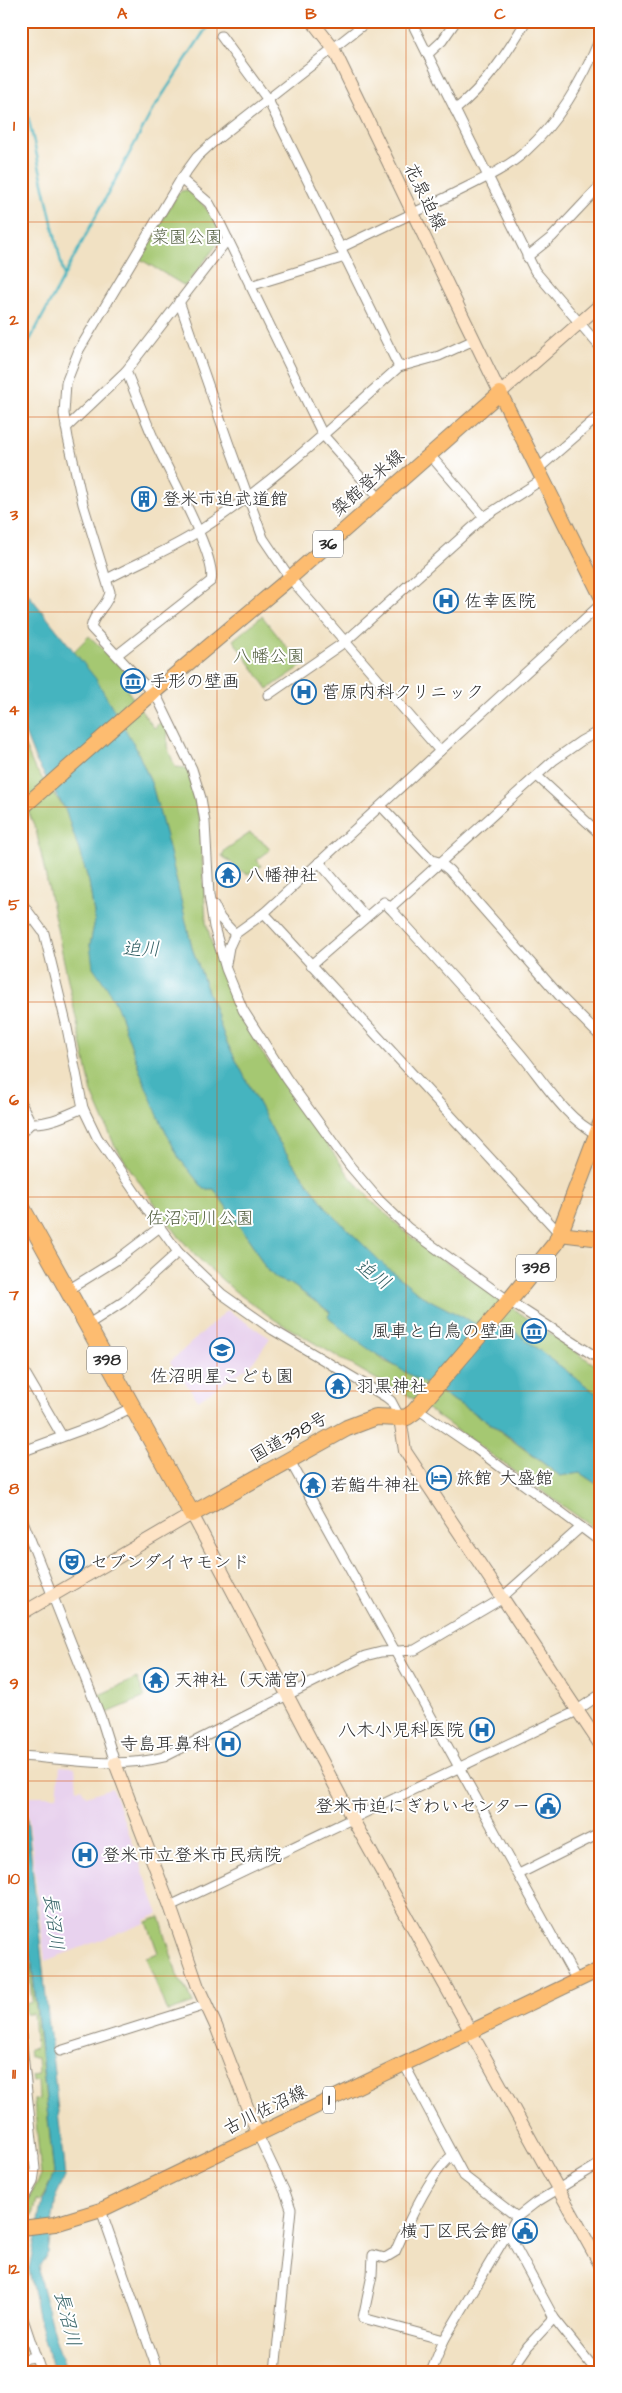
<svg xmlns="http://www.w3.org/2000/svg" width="622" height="2393" font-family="'Architects Daughter','Klee One',sans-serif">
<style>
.built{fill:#e8d2ee}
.green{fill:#a5c872;stroke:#687a4e}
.water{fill:#45b4bf;stroke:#387075}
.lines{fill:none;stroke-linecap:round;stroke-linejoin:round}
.stream{stroke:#45b4bf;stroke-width:2.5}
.street-casing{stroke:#8e8677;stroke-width:11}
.secondary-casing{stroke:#8e8677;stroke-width:14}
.primary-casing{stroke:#8e8677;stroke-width:16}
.highway-casing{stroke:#8e8677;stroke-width:18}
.street{stroke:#fff;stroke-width:9}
.secondary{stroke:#fee4c6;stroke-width:12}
.primary{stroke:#fdbc70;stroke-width:14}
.highway{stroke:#fdbc70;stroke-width:16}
.grid{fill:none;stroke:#d5540f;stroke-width:1;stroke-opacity:0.55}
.labels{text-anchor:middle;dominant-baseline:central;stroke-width:4;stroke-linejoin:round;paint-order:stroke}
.shield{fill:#fff;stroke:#6b6b6b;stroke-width:1}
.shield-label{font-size:16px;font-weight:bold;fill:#2b2b2b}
.street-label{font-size:18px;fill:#2b2b2b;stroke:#fff}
.park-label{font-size:18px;fill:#566244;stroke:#fff}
.poi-label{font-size:18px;fill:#2b2b2b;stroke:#fff;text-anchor:start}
.water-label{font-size:19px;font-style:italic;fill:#356266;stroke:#fff}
.neatline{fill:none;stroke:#d5540f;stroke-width:2}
.grid-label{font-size:16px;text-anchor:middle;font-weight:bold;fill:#d5540f}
</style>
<rect width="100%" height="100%" fill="#fff"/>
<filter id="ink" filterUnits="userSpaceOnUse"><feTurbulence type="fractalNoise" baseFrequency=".02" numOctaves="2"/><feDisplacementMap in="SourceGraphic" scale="10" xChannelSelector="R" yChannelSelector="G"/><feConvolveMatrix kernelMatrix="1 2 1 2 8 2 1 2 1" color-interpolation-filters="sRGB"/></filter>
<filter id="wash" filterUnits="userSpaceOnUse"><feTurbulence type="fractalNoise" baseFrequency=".0096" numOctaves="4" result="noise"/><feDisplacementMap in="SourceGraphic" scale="20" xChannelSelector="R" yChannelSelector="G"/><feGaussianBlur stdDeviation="1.12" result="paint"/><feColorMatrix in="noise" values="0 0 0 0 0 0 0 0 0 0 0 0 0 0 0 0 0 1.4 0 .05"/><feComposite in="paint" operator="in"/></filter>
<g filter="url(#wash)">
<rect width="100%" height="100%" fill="#f1e1c3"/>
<g class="built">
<path d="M227,1310L270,1338L251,1365L198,1400L170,1362Z"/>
<path d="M60,1766L75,1767L77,1789L81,1788L86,1796L112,1788L159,1914L145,1920L146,1923L45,1961L26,1796H57Z"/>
</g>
<g class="green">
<path d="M187,190C202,202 220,221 220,241L185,286L140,259L177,195L181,191Z"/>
<path d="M262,616L302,666L268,689L233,640Z"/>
<path d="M89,636L130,675L125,687L154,728L165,719L168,728L167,746L175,767L186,768L189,774L200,821L206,922L216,958L231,996L260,1050L351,1178L376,1205L417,1242L601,1369V1397L510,1328L476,1324L422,1296L383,1265L329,1211L291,1160L276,1137L226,1041L192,948L168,844L152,785L136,748L73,652Z"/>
<path d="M21,737L34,767L65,809L79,850L89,882L95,920L90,945L119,1011L142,1077L179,1158L204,1189H214L252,1244L266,1269L277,1279L291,1284L331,1313L384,1361L406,1371L485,1420L560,1476L580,1473L601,1487V1533L405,1393L376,1379L275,1320L236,1292L202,1262L180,1238L132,1172L114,1144L92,1093L36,830L21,794Z"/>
<path d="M250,833L266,844L270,850L257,860L261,866L248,874C237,871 233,861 222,857L225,850Z"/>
<path d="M137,1678L145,1697L105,1714L97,1696Z"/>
<path d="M160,1917L177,1975L194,2003L167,2012L146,1957L158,1953L147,1922Z"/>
<path d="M31,1964L54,2174L41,2201L37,2200L33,2215L24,2217L22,2214L23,2210L41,2175L34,2100L39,2099L38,2081L33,2082L32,2076L38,2075L37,2057H30L29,2049L36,2048L33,2014H26L25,2004L32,2002L29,1968H23L22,1965Z"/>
</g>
<g class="water">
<path d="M21,585L96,679L136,748L152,785L168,844L192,948L226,1041L276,1137L291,1160L329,1211L383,1264L422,1296L476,1324L510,1328L601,1397V1487L580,1473L560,1476C535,1457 510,1436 484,1419C431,1385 374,1359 328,1317L330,1312L291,1284L277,1279L266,1269L252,1244L214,1189H204L179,1158L159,1118L142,1077L119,1011L108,989L93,967L90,945L95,920L89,882L79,850L65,809L36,761L21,723Z"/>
<path d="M21,1761L65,2177L56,2196L48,2253L40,2265L39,2276L55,2338L67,2372H53L39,2321L29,2269L43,2200L54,2174L31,1954H26V1950L21,1905Z"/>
</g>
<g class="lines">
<g class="stream">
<path d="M21,85L64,276"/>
<path d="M21,349L30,340L152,111L211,21"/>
</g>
</g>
</g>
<g filter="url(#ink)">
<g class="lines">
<defs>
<g id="street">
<path d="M368,21L211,144L197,157L181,179L79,350L66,383L64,414L68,438L83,504L110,592C108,606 93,613 91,628L158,699L192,769L201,798L205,822L209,895L214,927L226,969L243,1010L287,1079L350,1166L379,1200L408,1228L509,1301L601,1360"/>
<path d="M411,21L535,271L601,348"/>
<path d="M428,54L442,41L456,21"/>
<path d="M455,110C486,85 506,55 526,21"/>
<path d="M181,179L209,203L218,219L323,435L380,499"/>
<path d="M340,248C376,231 411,214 447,197C474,183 504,171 526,151C560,120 584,78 601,36"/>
<path d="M527,257L552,237L601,185"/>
<path d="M250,286L345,257"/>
<path d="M179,301L228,442L263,538L290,578L440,751L264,913L235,934L220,918L214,905"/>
<path d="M399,367L439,356L474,340"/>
<path d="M66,428L126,371L228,239"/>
<path d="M429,454L484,517"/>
<path d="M539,468L601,414"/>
<path d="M107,579C137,563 170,550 199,531C271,485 335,424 399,367L268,100L221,36"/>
<path d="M117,655L211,581C218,558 167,469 155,442C145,419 136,395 126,371"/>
<path d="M268,695L346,641L484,517L543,479"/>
<path d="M440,751L601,604"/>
<path d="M537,776L601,835"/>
<path d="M381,806L432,860L439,862L449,870L559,995L601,1037"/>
<path d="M319,862L366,917"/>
<path d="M21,902L44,933L66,1023L83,1108L97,1137L148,1211L178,1252L222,1294L273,1330L386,1397L391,1401L400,1418"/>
<path d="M390,908C433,955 477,1003 518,1051C541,1077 565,1119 597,1134"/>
<path d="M264,913L560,1234"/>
<path d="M226,964L229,947L235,934"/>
<path d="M311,965L384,902L390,908L554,760L581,741L601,730"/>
<path d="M21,1103L31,1123C50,1124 66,1115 83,1108"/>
<path d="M21,1133L31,1123"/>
<path d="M68,1290L118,1259L160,1227"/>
<path d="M87,1325L123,1302L178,1252"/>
<path d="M21,1366L62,1436"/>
<path d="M420,1405L422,1412L475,1448L601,1542"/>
<path d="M21,1452L100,1423L133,1407"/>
<path d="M289,1459L577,1981"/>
<path d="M21,1516L101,1718L115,1763"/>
<path d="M21,1756C68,1759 118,1769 164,1757L365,1656L381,1652L415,1650L498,1601L581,1527"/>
<path d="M519,1874L601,1833"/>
<path d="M170,1906L573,1713L601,1694"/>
<path d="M21,2035L35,2169L33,2182L21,2203"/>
<path d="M60,2051L206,2005"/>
<path d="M404,2064L464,2176L517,2217"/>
<path d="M258,2135L285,2192L291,2209L275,2372"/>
<path d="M21,2157H34"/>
<path d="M101,2210L158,2372"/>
<path d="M508,2233L554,2318L597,2372"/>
<path d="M21,2313L41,2372"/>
<path d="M444,2340L363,2318L372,2275L373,2255L385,2258L395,2252C406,2227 431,2171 452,2156"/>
<path d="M21,2359L36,2357"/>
<path d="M431,2372L444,2340L517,2217L535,2203L601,2163"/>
<path d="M510,2372L528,2346L554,2318"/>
</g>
<g id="secondary">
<path d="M312,21L333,48L500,393L601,304"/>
<path d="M400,1418L405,1451L601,1746"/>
<path d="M21,1614L192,1514L352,1818L601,2266"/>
<path d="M115,1763L170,1906L198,1987L216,2026L258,2135"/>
</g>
<g id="primary">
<path d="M21,809L153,693L290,578L500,393L601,596"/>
<path d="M560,1234L601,1239"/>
<path d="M21,2228L55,2224L101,2210L601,1969"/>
</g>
<path id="highway" d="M21,1206L192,1514L347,1428L376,1417L400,1418L407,1417L414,1412L509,1301L556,1243L601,1124"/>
</defs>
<use href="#street" class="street-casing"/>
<use href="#secondary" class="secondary-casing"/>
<use href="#primary" class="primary-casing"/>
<use href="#highway" class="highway-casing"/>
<use href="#street" class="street"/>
<use href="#secondary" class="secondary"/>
<use href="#primary" class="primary"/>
<use href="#highway" class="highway"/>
</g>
</g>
<path class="grid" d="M217,21V2372M406,21V2372M21,222H601M21,417H601M21,612H601M21,807H601M21,1002H601M21,1197H601M21,1391H601M21,1586H601M21,1781H601M21,1976H601M21,2171H601"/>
<defs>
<symbol id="building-ring" viewBox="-11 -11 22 22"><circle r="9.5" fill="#fff" stroke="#1f6fb2" stroke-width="1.5"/><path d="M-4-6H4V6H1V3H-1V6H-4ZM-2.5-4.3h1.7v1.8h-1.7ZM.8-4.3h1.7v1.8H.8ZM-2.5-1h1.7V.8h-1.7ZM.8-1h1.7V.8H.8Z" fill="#1f6fb2"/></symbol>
<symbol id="hospital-ring" viewBox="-11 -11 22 22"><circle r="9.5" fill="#fff" stroke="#1f6fb2" stroke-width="1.5"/><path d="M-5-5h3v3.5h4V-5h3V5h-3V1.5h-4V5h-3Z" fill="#1f6fb2"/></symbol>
<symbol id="museum-ring" viewBox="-11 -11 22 22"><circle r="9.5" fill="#fff" stroke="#1f6fb2" stroke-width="1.5"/><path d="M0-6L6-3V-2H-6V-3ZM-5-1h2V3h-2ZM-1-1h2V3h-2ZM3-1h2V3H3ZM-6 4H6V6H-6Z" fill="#1f6fb2"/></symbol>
<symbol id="temple-ring" viewBox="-11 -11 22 22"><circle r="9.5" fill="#fff" stroke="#1f6fb2" stroke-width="1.5"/><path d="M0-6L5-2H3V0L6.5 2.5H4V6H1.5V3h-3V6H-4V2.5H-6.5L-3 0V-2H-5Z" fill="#1f6fb2"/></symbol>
<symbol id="school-ring" viewBox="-11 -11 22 22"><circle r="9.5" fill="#fff" stroke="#1f6fb2" stroke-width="1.5"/><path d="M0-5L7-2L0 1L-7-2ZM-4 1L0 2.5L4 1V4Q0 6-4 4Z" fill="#1f6fb2"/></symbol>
<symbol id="hotel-ring" viewBox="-11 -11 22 22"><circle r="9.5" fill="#fff" stroke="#1f6fb2" stroke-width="1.5"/><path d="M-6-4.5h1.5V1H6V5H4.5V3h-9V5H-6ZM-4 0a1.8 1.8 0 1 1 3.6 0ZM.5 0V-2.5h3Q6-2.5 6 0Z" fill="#1f6fb2"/></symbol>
<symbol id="theatre-ring" viewBox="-11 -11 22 22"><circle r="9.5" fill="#fff" stroke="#1f6fb2" stroke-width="1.5"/><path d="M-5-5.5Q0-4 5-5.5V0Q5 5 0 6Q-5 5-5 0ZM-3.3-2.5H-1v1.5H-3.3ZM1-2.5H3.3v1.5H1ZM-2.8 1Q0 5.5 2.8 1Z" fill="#1f6fb2"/></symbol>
<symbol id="civic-ring" viewBox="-11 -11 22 22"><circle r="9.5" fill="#fff" stroke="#1f6fb2" stroke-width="1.5"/><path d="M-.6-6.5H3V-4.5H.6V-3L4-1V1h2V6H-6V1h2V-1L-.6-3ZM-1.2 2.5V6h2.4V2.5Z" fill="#1f6fb2"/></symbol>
</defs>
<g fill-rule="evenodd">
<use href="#building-ring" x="130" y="485" width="28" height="28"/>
<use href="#hospital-ring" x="432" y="587" width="28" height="28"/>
<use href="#museum-ring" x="119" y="667" width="28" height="28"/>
<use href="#hospital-ring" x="290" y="678" width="28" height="28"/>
<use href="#temple-ring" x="214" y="861" width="28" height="28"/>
<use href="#museum-ring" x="520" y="1317" width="28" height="28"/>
<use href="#school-ring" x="208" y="1336" width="28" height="28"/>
<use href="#temple-ring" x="324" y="1372" width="28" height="28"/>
<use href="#hotel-ring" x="425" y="1464" width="28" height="28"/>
<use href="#temple-ring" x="299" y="1471" width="28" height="28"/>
<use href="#theatre-ring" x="58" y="1548" width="28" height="28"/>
<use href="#temple-ring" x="142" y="1666" width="28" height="28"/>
<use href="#hospital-ring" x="468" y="1716" width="28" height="28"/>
<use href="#hospital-ring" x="214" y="1730" width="28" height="28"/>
<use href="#civic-ring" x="534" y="1792" width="28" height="28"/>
<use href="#hospital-ring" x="71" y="1841" width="28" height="28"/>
<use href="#civic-ring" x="511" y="2217" width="28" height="28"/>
</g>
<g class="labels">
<g class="shield">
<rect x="313" y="530.5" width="30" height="27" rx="4"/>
<rect x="516" y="1254.5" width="40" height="27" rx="4"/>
<rect x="87" y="1346.5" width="40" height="27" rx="4"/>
<rect x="323" y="2086.5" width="12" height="27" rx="4"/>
</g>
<g class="shield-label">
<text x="328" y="544">36</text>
<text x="536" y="1268">398</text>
<text x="107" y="1360">398</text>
<text x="329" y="2100">1</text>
</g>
<g class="street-label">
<text transform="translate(425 197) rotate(64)">花泉迫線</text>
<text transform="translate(368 483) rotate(-42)">築館登米線</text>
<text transform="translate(289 1437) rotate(-29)">国道398号</text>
<text transform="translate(265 2110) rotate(-26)">古川佐沼線</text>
</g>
<g class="park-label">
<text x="187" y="237">菜園公園</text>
<text x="269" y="656">八幡公園</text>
<text x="200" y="1218">佐沼河川公園</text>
</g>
<g class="poi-label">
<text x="162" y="499">登米市迫武道館</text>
<text x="464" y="601">佐幸医院</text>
<text x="150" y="681">手形の壁画</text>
<text x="322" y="692">菅原内科クリニック</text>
<text x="246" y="875">八幡神社</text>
<text x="516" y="1331" text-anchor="end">風車と白鳥の壁画</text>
<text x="222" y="1376" text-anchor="middle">佐沼明星こども園</text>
<text x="356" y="1386">羽黒神社</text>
<text x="456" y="1478">旅館 大盛館</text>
<text x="330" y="1485">若鮨牛神社</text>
<text x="90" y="1562">セブンダイヤモンド</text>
<text x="174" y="1680">天神社（天満宮）</text>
<text x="464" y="1730" text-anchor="end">八木小児科医院</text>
<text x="210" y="1744" text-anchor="end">寺島耳鼻科</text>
<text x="530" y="1806" text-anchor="end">登米市迫にぎわいセンター</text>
<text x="102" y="1855">登米市立登米市民病院</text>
<text x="508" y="2231" text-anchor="end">横丁区民会館</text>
</g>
<g class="water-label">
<text x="141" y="949">迫川</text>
<text transform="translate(373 1275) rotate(35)">迫川</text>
<text transform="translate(53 1922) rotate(83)">長沼川</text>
<text transform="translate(67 2319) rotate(76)">長沼川</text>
</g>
</g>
<rect width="622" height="2393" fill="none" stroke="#fff" stroke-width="55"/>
<rect x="28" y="28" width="566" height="2338" class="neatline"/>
<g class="grid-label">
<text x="122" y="19">A</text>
<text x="311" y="19">B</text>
<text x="500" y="19">C</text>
<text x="14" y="131">1</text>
<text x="14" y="325">2</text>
<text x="14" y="520">3</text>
<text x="14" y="715">4</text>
<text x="14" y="910">5</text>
<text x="14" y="1105">6</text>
<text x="14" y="1300">7</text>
<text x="14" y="1494">8</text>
<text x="14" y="1689">9</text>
<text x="14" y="1884">10</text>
<text x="14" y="2079">11</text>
<text x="14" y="2274">12</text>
</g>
</svg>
